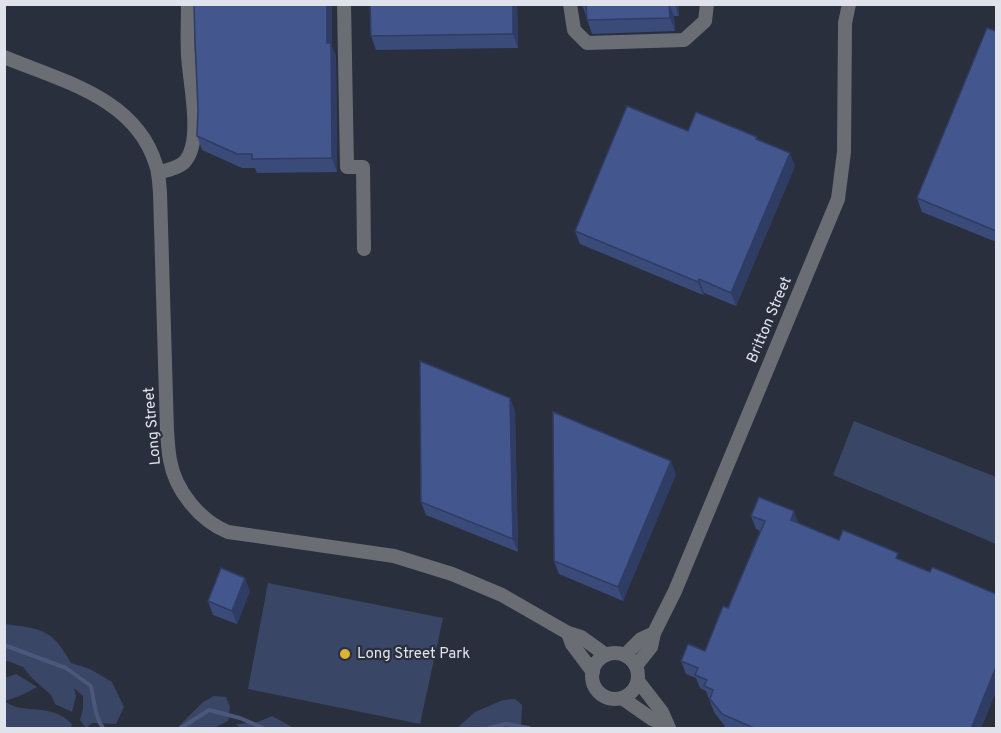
<svg xmlns="http://www.w3.org/2000/svg" width="1001" height="733" font-family="Overpass,sans-serif">
<style>
.green{fill:#3a4666}
.lines{fill:none;stroke-linecap:round;stroke-linejoin:round}
.stream{stroke:#4d567b;stroke-width:4}
.minor{stroke:#6a6d74;stroke-width:14}
.wall{fill:#3a4a79}
.shaded-wall{fill:#2f3c63}
.building{fill:#43568d;stroke:#2f3c63;stroke-width:1.5}
.poi-dot{fill:#ddb133;stroke:#2a2f3d;stroke-width:2}
.labels{text-anchor:middle;dominant-baseline:central;stroke-width:4.5;stroke-linejoin:round;paint-order:stroke}
.street-label{font-size:15px;fill:#e0e3ec;stroke:#2a2f3d}
.poi-label{font-size:15px;fill:#e0e3ec;stroke:#2a2f3d;text-anchor:start}
</style>
<rect width="100%" height="100%" fill="#2a2f3d"/>
<g class="green">
<path d="M854,421L996,477V544L833,475Z"/>
<path d="M268,583L443,618L420,724L248,689Z"/>
<path d="M5,624C43,629 52,629 71,663L90,669L112,682L124,707L116,724L92,723L86,728L80,720L83,709V696L74,688L76,696L72,712L55,704L51,695L32,678L23,667L8,661L5,662Z"/>
<path d="M16,674L37,687L22,695L5,701C22,716 49,701 72,724L71,728H5V678Z"/>
<path d="M214,696L226,697L230,707L228,721L216,727L177,728L203,702Z"/>
<path d="M515,699L522,705L521,728H457L475,712L503,700Z"/>
<path d="M272,716L294,728H240L236,724L258,722Z"/>
</g>
<g class="lines">
<g class="stream">
<path d="M4,645L66,668L91,686C94,700 95,717 103,728"/>
<path d="M181,728L209,710L240,718L263,728"/>
<path d="M489,728L506,724L529,728"/>
</g>
<g class="minor">
<path d="M344,4L347,167H363L364,249"/>
<path d="M570,4L574,30L587,43L684,40L705,21L707,4"/>
<path d="M4,57C62,81 136,98 156,165C159,173 159,183 160,192L167,431C168,441 168,450 170,460C175,490 200,521 228,532L394,556L452,574L502,595L568,633L581,637L606,655"/>
<path d="M158,173C166,170 181,168 186,160C203,138 189,81 188,55C187,38 188,21 188,4"/>
<path d="M568,633L572,644L593,672"/>
<circle cx="615" cy="676" r="23"/>
<path d="M625,655L641,639L654,633"/>
<path d="M636,666L651,647L654,633L675,591L838,199L844,152L845,23L849,4"/>
<path d="M638,681L662,712L669,728"/>
<path d="M622,698L652,719L665,724"/>
</g>
</g>
<g class="wall">
<path d="M517,4L518,48L376,50L371,36Z"/>
<path d="M582,4H679V16H674L675,31L592,34Z"/>
<path d="M996,31V242L922,212L917,198Z"/>
<path d="M332,47L336,56L337,172L257,173L255,168H242L202,150L197,136Z"/>
<path d="M688,131L758,139L795,166L736,306L704,293L703,295L580,244L575,231Z"/>
<path d="M510,398L515,411L518,552L426,515L421,502Z"/>
<path d="M676,474L623,601L559,574L554,561Z"/>
<path d="M751,516L799,524L839,540L901,560L981,729H729L726,728L714,712L706,691L700,688L696,678L686,674L681,661L705,651L728,608L760,531L756,529Z"/>
<path d="M250,591L237,624L213,615L208,601Z"/>
</g>
<g class="shaded-wall">
<path d="M327,4H332V47L336,56L337,172L332,158L327,43Z"/>
<path d="M513,4H517L518,48L513,34Z"/>
<path d="M669,4L674,16L675,31L670,18Z"/>
<path d="M675,4H679V16Z"/>
<path d="M790,153L795,166L736,306L731,293Z"/>
<path d="M699,279L704,293L703,295L698,282Z"/>
<path d="M510,398L515,411L518,552L513,539Z"/>
<path d="M671,461L676,474L623,601L618,587Z"/>
<path d="M794,511L799,524L791,520Z"/>
<path d="M245,578L250,591L237,624L232,611Z"/>
<path d="M996,667V692L981,729H971Z"/>
</g>
<g class="building">
<path d="M194,4H327V43H331L332,158L252,159V154H237L197,136L198,110L195,39Z"/>
<path d="M370,4H513V34L371,36Z"/>
<path d="M582,4H669L670,18L587,20L586,6H582Z"/>
<path d="M987,28L996,31V231L917,198Z"/>
<path d="M627,106L688,131L696,112L757,137L756,139L790,153L731,293L699,279L698,282L575,231Z"/>
<path d="M420,361L510,398L513,539L421,502Z"/>
<path d="M553,412L671,461L618,587L554,561Z"/>
<path d="M759,497L794,511L791,520L839,540L843,530L898,553L896,558L930,572L932,567L996,594V667L971,729H756L722,714L710,699L713,690L704,686L707,680L695,675L698,668L681,661L688,644L705,651L723,606L728,608L765,521L751,516Z"/>
<path d="M221,568L245,578L232,611L208,601Z"/>
</g>
<circle class="poi-dot" cx="345" cy="654" r="6"/>
<g class="labels">
<g class="street-label">
<text transform="translate(770 320) rotate(-67)">Britton Street</text>
<text transform="translate(153 426) rotate(-95)">Long Street</text>
</g>
<g class="poi-label">
<text x="357" y="654">Long Street Park</text>
</g>
</g>
<rect width="1001" height="733" fill="none" stroke="#e0e3ec" stroke-width="12"/>
</svg>
